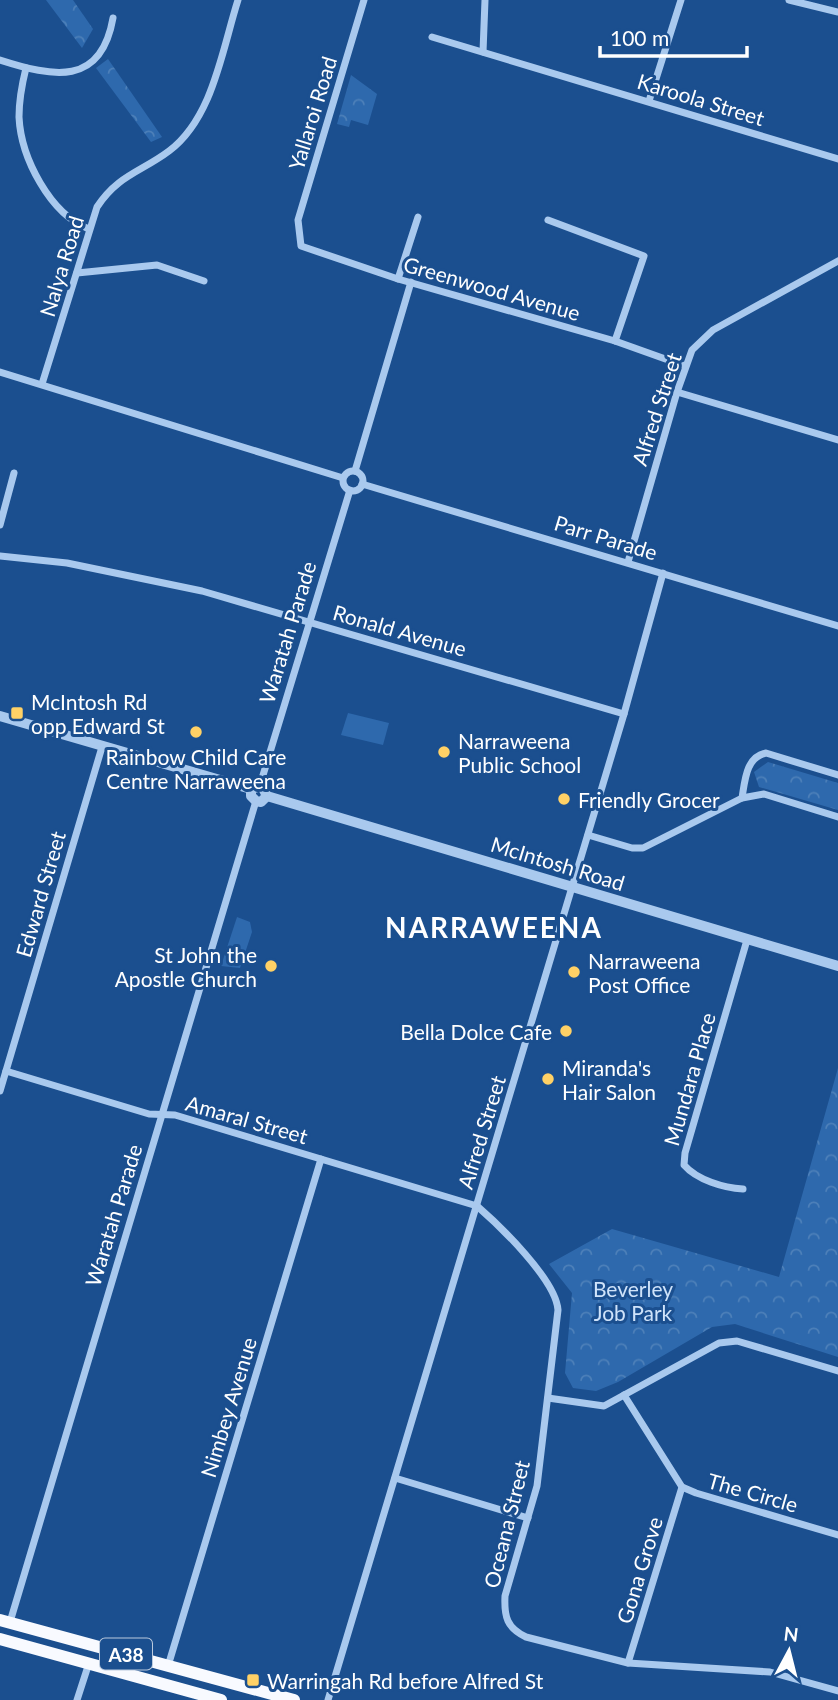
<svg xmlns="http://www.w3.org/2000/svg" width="838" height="1700" font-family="Lato,sans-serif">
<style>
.grass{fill:#2e69ad}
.forest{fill:url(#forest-crowns)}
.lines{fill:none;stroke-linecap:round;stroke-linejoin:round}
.minor{stroke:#a9c9ee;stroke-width:7}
.tertiary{stroke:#a9c9ee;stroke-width:10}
.trunk{stroke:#f8faff;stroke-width:12}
.poi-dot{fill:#ffd166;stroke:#1b4f8f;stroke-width:2.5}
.labels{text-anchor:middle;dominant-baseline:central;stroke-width:6;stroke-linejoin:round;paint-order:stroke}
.shield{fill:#1b4f8f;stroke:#bbcadd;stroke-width:2}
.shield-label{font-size:19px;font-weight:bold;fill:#fff}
.street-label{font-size:21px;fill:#fff;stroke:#1b4f8f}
.poi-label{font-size:21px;fill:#fff;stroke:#1b4f8f;text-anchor:start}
.park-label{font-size:21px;fill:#cfe3fa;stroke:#1b4f8f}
.district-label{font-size:28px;font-weight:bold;letter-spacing:2px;fill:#fff;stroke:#1b4f8f}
</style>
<defs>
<pattern id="forest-crowns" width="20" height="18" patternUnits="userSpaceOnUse" patternTransform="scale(1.75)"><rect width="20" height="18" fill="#2e69ad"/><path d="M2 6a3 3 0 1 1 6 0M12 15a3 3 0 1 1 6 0" fill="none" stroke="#4d80b9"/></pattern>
</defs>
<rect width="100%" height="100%" fill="#1b4f8f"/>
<g class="grass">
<path d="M348,713L389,723L383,745L341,735Z"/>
<path d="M237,917L250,922L252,932L240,968L221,966Z"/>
</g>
<g class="forest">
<path d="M46,0H73L93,29L82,48Z"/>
<path d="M108,59L162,137L151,142L96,68Z"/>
<path d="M351,75L377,94L368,125L351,120L349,127L337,124Z"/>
<path d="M768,762L838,783V810L759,787L754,772Z"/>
<path d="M838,1068V1357L735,1324L712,1327L618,1382L596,1391L573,1388L565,1373L572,1293L549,1264L612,1229L779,1277Z"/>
</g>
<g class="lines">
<g class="minor">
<path d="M364,0L298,220L301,246L398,279L615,341L685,366"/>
<path d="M789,0L838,12"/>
<path d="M432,37L838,159"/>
<path d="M483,52L485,0"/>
<path d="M0,60C53,77 101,87 113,18"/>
<path d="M26,68C22,84 19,100 19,117C21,158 50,214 89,229"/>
<path d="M649,101L681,0"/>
<path d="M548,220L644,256L615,341"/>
<path d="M77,273L157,265L204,281"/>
<path d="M398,279L418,217"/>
<path d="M0,372L343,478"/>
<path d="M42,384L97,207C118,175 141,172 169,151C213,118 222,50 238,0"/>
<path d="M677,392L838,440"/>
<path d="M355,471L411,282"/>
<circle cx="353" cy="481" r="10"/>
<path d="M362,484L838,626"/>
<path d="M0,525L14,473"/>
<path d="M0,556L67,563L202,591L624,714"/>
<path d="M628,562L677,392L692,350L713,330L838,261"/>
<path d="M260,785L350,490"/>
<path d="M742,798L764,794L838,817"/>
<path d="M588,835L632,848H643L742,798C745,780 746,757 766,753L838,775"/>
<path d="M6,1071L149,1114L175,1115L477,1206C500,1226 556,1280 558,1310L537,1486L505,1596C504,1617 507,1628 526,1637L628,1663L770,1672L838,1691"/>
<path d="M0,1091L102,747"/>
<path d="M743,1189C724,1188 697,1180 684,1165L685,1153L747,940"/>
<path d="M624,1395L682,1487L696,1493L838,1535"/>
<path d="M548,1398L604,1406L719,1343L737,1341L838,1371"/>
<path d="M395,1478L528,1518"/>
<path d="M10,1622L256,801"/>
<path d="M628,1663L682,1487"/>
<path d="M168,1666L321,1159"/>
<path d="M77,1700L89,1663"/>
<path d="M328,1700L624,714L663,573"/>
</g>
<g class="tertiary">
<path d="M0,716L251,789"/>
<path d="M251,789V796L256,801L261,802L267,796"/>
<path d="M251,789L262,786L267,796"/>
<path d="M267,796L838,966"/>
</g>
<g class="trunk">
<path d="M0,1620L294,1700"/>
<path d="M0,1639L221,1700"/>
</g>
</g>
<g class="poi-dot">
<rect x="10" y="706" width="14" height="14" rx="3.5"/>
<circle cx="196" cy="732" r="7"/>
<circle cx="444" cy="752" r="7"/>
<circle cx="564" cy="799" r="7"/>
<circle cx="271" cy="966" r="7"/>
<circle cx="574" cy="972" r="7"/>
<circle cx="566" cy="1031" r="7"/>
<circle cx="548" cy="1079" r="7"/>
<rect x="246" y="1673" width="14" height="14" rx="3.5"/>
</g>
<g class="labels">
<rect class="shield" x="100" y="1638.5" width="52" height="31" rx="5"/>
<g class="shield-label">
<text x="126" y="1654">A38</text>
</g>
<g class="street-label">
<text transform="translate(701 99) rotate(17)">Karoola Street</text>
<text transform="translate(312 113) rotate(-73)">Yallaroi Road</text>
<text transform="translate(61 266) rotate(-73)">Nalya Road</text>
<text transform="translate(492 288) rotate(16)">Greenwood Avenue</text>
<text transform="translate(656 409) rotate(-72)">Alfred Street</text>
<text transform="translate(606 537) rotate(17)">Parr Parade</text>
<text transform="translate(400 630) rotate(16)">Ronald Avenue</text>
<text transform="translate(287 632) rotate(-73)">Waratah Parade</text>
<text transform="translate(558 863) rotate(17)">McIntosh Road</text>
<text transform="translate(40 894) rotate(-74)">Edward Street</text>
<text transform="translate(689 1079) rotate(-74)">Mundara Place</text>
<text transform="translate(247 1119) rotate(16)">Amaral Street</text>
<text transform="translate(481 1132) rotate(-73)">Alfred Street</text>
<text transform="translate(113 1215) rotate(-73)">Waratah Parade</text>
<text transform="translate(228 1407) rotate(-73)">Nimbey Avenue</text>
<text transform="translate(753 1492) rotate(16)">The Circle</text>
<text transform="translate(506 1524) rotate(-76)">Oceana Street</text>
<text transform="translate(639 1570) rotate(-73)">Gona Grove</text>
</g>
<g class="poi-label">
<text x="31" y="701">McIntosh Rd<tspan x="31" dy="24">opp Edward St</tspan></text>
<text x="458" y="740">Narraweena<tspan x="458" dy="24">Public School</tspan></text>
<text x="196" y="756" text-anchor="middle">Rainbow Child Care<tspan x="196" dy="24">Centre Narraweena</tspan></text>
<text x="578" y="799">Friendly Grocer</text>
<text x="257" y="954" text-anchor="end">St John the<tspan x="257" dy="24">Apostle Church</tspan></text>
<text x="588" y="960">Narraweena<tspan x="588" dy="24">Post Office</tspan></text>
<text x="552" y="1031" text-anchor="end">Bella Dolce Cafe</text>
<text x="562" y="1067">Miranda's<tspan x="562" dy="24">Hair Salon</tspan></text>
<text x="267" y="1680">Warringah Rd before Alfred St</text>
</g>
<g class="park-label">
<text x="633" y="1288">Beverley<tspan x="633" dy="24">Job Park</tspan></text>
</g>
<g class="district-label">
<text x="494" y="927">NARRAWEENA</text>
</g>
</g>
<g transform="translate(789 1651) rotate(7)" stroke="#1b4f8f" stroke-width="5" paint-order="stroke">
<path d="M0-5L12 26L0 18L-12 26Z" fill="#ffffff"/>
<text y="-10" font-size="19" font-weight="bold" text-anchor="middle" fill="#ffffff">N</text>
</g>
<path d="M600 46v10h147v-10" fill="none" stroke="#ffffff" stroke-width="3.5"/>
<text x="610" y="46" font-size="21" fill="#ffffff" stroke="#1b4f8f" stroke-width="5" paint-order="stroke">100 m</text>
</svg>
